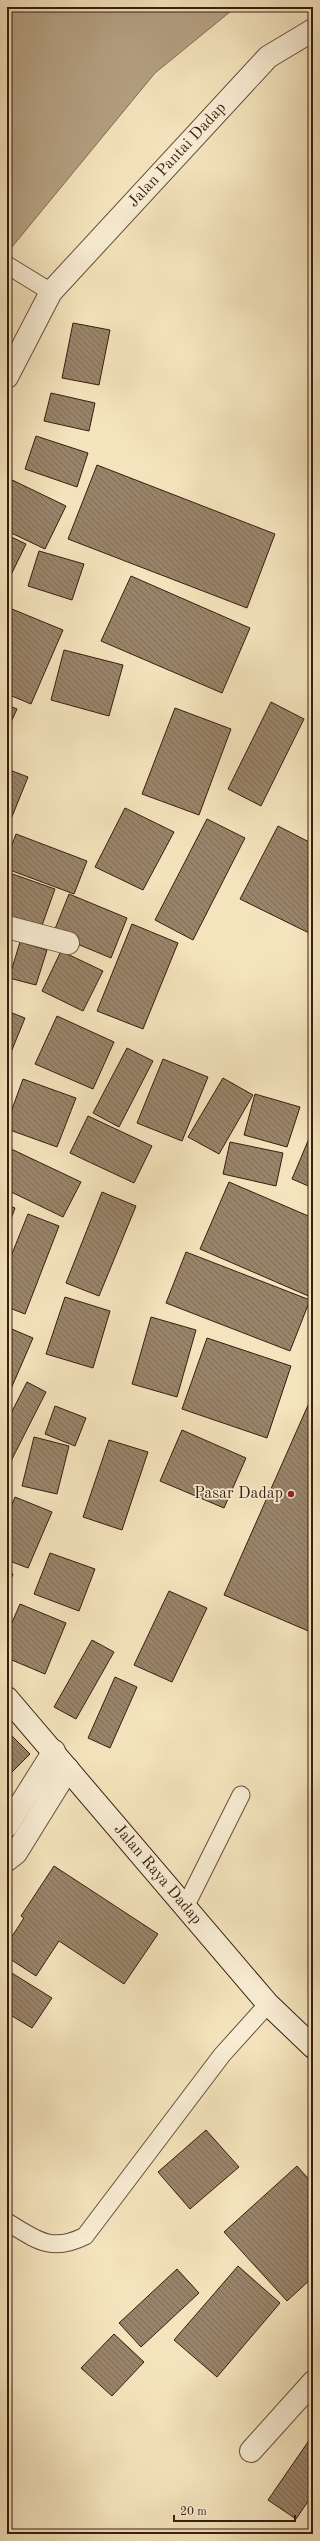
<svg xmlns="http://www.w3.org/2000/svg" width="320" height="2541" font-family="'Old Standard TT',serif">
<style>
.water{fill:#b4a082;stroke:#826c54}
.building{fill:url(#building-back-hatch);stroke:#381d0f}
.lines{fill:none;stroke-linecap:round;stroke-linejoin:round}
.service-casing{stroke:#674f3a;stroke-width:19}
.minor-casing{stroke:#674f3a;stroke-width:24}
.secondary-casing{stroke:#381d0f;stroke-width:24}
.service{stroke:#f8edd4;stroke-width:17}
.minor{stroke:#f8edd4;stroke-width:22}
.secondary{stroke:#f8edd4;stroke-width:22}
.poi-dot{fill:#8f2418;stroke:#f8edd4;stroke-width:1.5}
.labels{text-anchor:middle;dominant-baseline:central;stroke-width:3.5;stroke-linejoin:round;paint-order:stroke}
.street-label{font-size:16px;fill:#381d0f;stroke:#f8edd4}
.poi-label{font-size:16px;fill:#381d0f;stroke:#f8edd4;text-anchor:end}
</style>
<defs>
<pattern id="building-back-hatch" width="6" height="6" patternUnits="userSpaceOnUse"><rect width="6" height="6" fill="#9a8469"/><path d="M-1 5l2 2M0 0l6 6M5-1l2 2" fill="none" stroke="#7f6b55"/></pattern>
</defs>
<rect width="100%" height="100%" fill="#f4e4bd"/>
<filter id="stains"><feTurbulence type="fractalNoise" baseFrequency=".005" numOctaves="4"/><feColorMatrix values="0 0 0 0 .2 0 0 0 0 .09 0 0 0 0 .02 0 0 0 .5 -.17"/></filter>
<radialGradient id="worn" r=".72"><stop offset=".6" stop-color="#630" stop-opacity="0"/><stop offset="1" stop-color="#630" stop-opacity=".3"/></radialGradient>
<path class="water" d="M7,7H236L155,73L7,253Z"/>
<g class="building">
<path d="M73,323L110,330L99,385L62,378Z"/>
<path d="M51,393L95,403L89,431L44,421Z"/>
<path d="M36,436L88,453L77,487L25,469Z"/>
<path d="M97,465L275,534L247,608L68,539Z"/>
<path d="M8,478L66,506L45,549L7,531Z"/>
<path d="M7,535L26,544L10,577L7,575Z"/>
<path d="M39,551L84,564L72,600L28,586Z"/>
<path d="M131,576L250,628L222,693L101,641Z"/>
<path d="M7,607L63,630L31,704L7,694Z"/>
<path d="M64,650L123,665L109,716L51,700Z"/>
<path d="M271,702L304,719L261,806L228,789Z"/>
<path d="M7,705L17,709L7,731Z"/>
<path d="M175,708L231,729L199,815L142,794Z"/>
<path d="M7,769L28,777L7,829Z"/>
<path d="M125,808L174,832L143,890L95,867Z"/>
<path d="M207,819L245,838L193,940L155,920Z"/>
<path d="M278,826L313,844V935L240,899Z"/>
<path d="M16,834L87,861L74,894L7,869V858Z"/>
<path d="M7,872L55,889L40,931L7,919Z"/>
<path d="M69,894L127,918L111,958L53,934Z"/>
<path d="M132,924L178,943L143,1029L97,1011Z"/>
<path d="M20,942L47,950L36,985L9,978Z"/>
<path d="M61,951L103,971L83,1011L42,991Z"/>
<path d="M7,1011L25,1018L7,1062Z"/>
<path d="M57,1016L114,1042L93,1089L35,1064Z"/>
<path d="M127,1048L153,1061L119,1127L93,1113Z"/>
<path d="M163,1059L208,1077L182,1141L137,1123Z"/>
<path d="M223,1078L253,1095L219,1154L188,1137Z"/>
<path d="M23,1079L76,1098L57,1147L7,1129V1123Z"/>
<path d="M255,1094L300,1107L287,1147L244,1135Z"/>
<path d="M88,1116L152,1146L134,1183L70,1153Z"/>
<path d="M313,1129V1188L292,1179Z"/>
<path d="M230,1142L283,1153L276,1186L223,1174Z"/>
<path d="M7,1147L81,1182L63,1217L7,1190Z"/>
<path d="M229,1182L313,1218V1298L200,1249Z"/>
<path d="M102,1192L136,1206L99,1296L66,1283Z"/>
<path d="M7,1205L15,1208L7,1230Z"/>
<path d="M28,1214L59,1226L25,1314L7,1307V1266Z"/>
<path d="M186,1252L310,1300L290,1351L166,1303Z"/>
<path d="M65,1297L110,1311L93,1368L46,1354Z"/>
<path d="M151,1317L196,1330L177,1397L132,1384Z"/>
<path d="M7,1327L33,1338L7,1398Z"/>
<path d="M207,1338L291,1366L267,1438L182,1409Z"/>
<path d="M27,1382L46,1392L10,1463L7,1462V1421Z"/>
<path d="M313,1394V1633L224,1595Z"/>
<path d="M55,1406L86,1418L75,1446L45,1434Z"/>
<path d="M182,1430L246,1458L224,1508L160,1481Z"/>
<path d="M34,1437L69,1446L57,1494L22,1486Z"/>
<path d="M109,1440L148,1452L122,1530L83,1517Z"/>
<path d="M15,1497L52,1512L28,1568L7,1560V1517Z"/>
<path d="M50,1553L95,1569L79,1611L34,1594Z"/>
<path d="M7,1571L13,1574L7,1590Z"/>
<path d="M169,1591L207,1608L172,1682L134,1665Z"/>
<path d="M20,1604L66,1623L45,1674L7,1658V1634Z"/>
<path d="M92,1640L114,1652L76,1719L54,1707Z"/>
<path d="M115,1677L137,1687L110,1748L88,1738Z"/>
<path d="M7,1731L30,1754L7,1777Z"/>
<path d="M54,1866L158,1934L124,1984L59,1941L36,1976L7,1957V1944L24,1918L21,1916Z"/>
<path d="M7,1970L52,1998L32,2028L7,2013Z"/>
<path d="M206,2130L239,2167L190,2209L158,2172Z"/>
<path d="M297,2166L313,2184V2277L287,2301L224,2232Z"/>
<path d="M238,2266L280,2303L217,2377L174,2340Z"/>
<path d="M177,2269L199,2293L141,2347L119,2323Z"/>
<path d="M114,2334L144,2362L112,2396L81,2368Z"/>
<path d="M310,2439L313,2442V2494L296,2519L268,2500Z"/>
</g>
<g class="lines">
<defs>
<g id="service">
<path d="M7,265L51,292"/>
<path d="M185,1907L241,1795"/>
<path d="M7,2222C37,2240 51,2253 85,2236L222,2055L268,2004"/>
</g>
<g id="minor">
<path id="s1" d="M7,377L51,292L268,57L313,30"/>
<path d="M7,927L68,943"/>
<path d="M7,1826L54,1751"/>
<path d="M7,1860L16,1853L68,1769"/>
<path d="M251,2451L313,2382"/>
</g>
<g id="secondary">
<path id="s2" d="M7,1698L268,2004L313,2047"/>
</g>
</defs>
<use href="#service" class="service-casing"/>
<use href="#minor" class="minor-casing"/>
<use href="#secondary" class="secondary-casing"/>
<use href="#service" class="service"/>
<use href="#minor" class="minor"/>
<use href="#secondary" class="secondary"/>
</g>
<circle class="poi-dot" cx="291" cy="1494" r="4"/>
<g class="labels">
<g class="street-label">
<text stroke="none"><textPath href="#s1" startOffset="282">Jalan Pantai Dadap</textPath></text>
<text stroke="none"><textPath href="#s2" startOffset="232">Jalan Raya Dadap</textPath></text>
</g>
<g class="poi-label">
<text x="283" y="1494">Pasar Dadap</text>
</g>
</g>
<rect width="320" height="2541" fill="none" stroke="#f4e4bd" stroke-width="24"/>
<rect x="8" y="8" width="304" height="2525" fill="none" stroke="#381d0f" stroke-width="2"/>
<rect x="12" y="12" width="296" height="2517" fill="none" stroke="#381d0f"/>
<path d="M174 2515v6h121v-6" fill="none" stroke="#381d0f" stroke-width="2"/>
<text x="180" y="2515" font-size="12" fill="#381d0f" stroke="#f8edd4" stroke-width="3" paint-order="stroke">20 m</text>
<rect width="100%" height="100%" filter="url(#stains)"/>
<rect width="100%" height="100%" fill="url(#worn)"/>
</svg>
